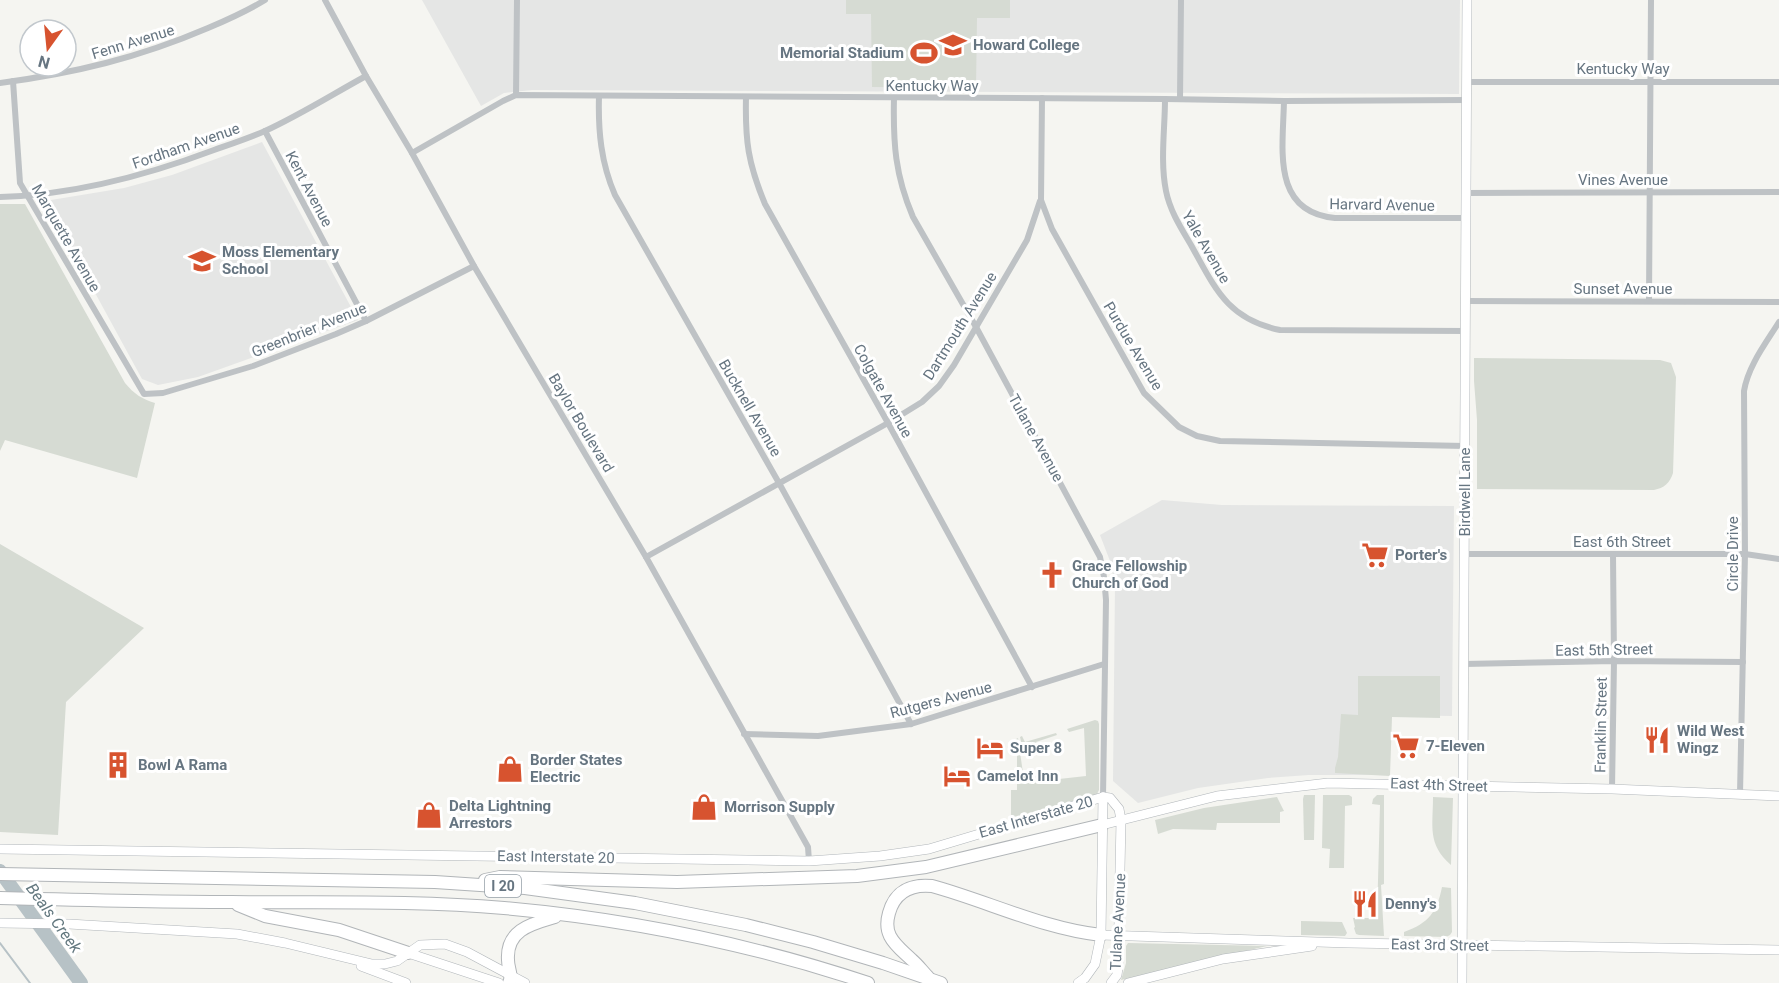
<svg xmlns="http://www.w3.org/2000/svg" width="1779" height="983" font-family="Roboto,sans-serif">
<style>
.built{fill:#e5e6e5}
.green{fill:#d6dbd3}
.lines{fill:none;stroke-linecap:round;stroke-linejoin:round}
.stream{stroke:#b7c2c6;stroke-width:2}
.river{stroke:#b7c2c6;stroke-width:14}
.secondary-casing{stroke:#b1b6ba;stroke-width:10}
.highway-casing{stroke:#b1b5b8;stroke-width:14}
.street{stroke:#bec2c5;stroke-width:6}
.secondary{stroke:#fff;stroke-width:9}
.highway{stroke:#fff;stroke-width:12}
.labels{text-anchor:middle;dominant-baseline:central;stroke-width:6;stroke-linejoin:round;paint-order:stroke}
.shield{fill:#fff;stroke:#949ea7;stroke-width:1.5}
.shield-label{font-size:14px;font-weight:bold;fill:#667581}
.street-label{font-size:15px;fill:#667581;stroke:#fff}
.poi-label{font-size:15px;font-weight:bold;fill:#667581;stroke:#fff;text-anchor:start}
.water-label{font-size:16px;font-style:italic;fill:#62777e;stroke:#fff}
</style>
<rect width="100%" height="100%" fill="#f5f5f1"/>
<g class="built">
<path d="M422,0H1460L1459,94L532,90L504,93L481,106Z"/>
<path d="M262,142L358,320L198,377L158,385L142,379L45,201L124,188L172,175Z"/>
<path d="M1162,500L1222,505L1454,506L1452,716L1390,715V775H1309L1268,778L1198,788L1138,803L1113,781L1115,585L1110,561L1100,535Z"/>
</g>
<g class="green">
<path d="M846,0H1010V18H977L976,88L872,87L871,14H846Z"/>
<path d="M0,204H25L125,383C134,394 142,399 155,403L137,478L5,440L0,451Z"/>
<path d="M1474,358L1660,360L1671,363L1676,377L1673,473C1670,483 1664,488 1654,490L1477,489V420L1474,381Z"/>
<path d="M0,544L144,628L66,702L58,835L0,832Z"/>
<path d="M1358,676H1440V718L1392,717L1390,776L1335,773V768L1338,757L1341,714L1358,715Z"/>
<path d="M1095,720L1098,721L1099,724V790L1097,794L1012,820L1011,816V790H1017V746H1012V741L1018,738L1023,773L1039,772L1041,781L1086,776L1084,728L1069,732L1067,729Z"/>
<path d="M1056,733L1057,735L1036,742L1037,749L1023,750L1020,737L1022,736L1025,742Z"/>
<path d="M1304,795H1315L1314,840H1304L1303,799Z"/>
<path d="M1323,795H1349L1352,797V805L1345,806L1344,868H1329L1330,849L1322,848Z"/>
<path d="M1377,795H1384V884L1381,885L1384,936L1359,935L1356,934L1354,928L1355,927L1353,918H1377L1380,805L1372,804L1373,799Z"/>
<path d="M1277,797L1284,811L1280,812V823H1217L1216,830L1173,829L1158,834L1155,820L1204,808Z"/>
<path d="M1433,797L1453,798L1451,865C1427,844 1433,826 1433,797Z"/>
<path d="M1442,887L1451,888L1452,932L1450,935L1446,937L1404,936V932C1429,923 1437,912 1442,887Z"/>
<path d="M1301,921L1342,922L1347,933L1345,936L1301,935Z"/>
<path d="M1128,943L1267,946L1121,980L1126,963V946Z"/>
</g>
<g class="lines">
<path class="stream" d="M0,943L30,983"/>
<path class="river" d="M0,871L81,983"/>
<defs>
<g id="secondary">
<path d="M1103,797L1110,798L1119,809L1121,820L1118,968L1117,975L1111,983"/>
<path d="M1102,825L1217,796L1328,783L1612,789L1779,796"/>
<path d="M0,849L809,861L880,856L929,849L1103,797"/>
<path d="M0,923L69,924L237,934L285,943L372,964H385L397,961L420,945L445,944L467,952L525,983"/>
<path d="M1101,935L1349,943L1779,950"/>
<path d="M408,953L499,983"/>
<path d="M361,966L406,983"/>
<path d="M1078,983L1085,978L1095,964L1101,935L1103,797"/>
<path d="M1128,983L1223,959L1312,946"/>
<path d="M1462,983L1467,0"/>
</g>
<g id="highway">
<path d="M0,874L435,882L525,888L635,903L746,925L813,942L883,963L941,983"/>
<path d="M485,880L500,877L677,882L857,876L926,867L1102,825"/>
<path d="M0,898C77,900 154,902 232,902C322,903 414,900 504,908C627,919 751,944 868,983"/>
<path d="M238,905L265,916L339,930L408,953"/>
<path d="M928,977C923,972 918,965 912,960C904,952 895,946 890,936C886,928 887,920 889,913C895,891 911,884 932,886C987,901 1044,929 1101,935"/>
<path d="M509,983C513,975 508,969 508,960C506,930 531,924 555,917"/>
</g>
</defs>
<use href="#secondary" class="secondary-casing"/>
<use href="#highway" class="highway-casing"/>
<g class="street">
<path d="M325,0L366,76L412,153L474,266L646,557L808,847L809,861"/>
<path d="M13,81L20,183L144,394L163,393L253,366L336,334L366,321L474,266"/>
<path d="M1467,82H1779"/>
<path d="M0,83C75,73 138,58 208,28C227,20 247,11 265,0"/>
<path d="M516,95L517,0"/>
<path d="M599,96C598,131 601,163 615,195L779,483L911,724"/>
<path d="M746,97C745,141 748,163 765,204L888,423L1032,687"/>
<path d="M894,98C893,143 895,175 913,217L976,327L1100,557L1104,577L1106,600L1103,797"/>
<path d="M1042,98L1041,200L1052,229L1144,393L1179,427L1197,436L1220,441L1465,446"/>
<path d="M1165,99C1165,129 1160,161 1166,191C1170,211 1181,228 1191,245C1215,288 1227,319 1280,330L1466,331"/>
<path d="M1180,99L1181,0"/>
<path d="M1284,101C1283,149 1271,212 1335,218H1466"/>
<path d="M265,131L366,321"/>
<path d="M412,153L503,101L516,95L1165,99L1284,101L1467,100"/>
<path d="M1466,193L1779,192"/>
<path d="M0,197C74,195 145,176 214,150C231,144 249,138 265,131C300,115 333,94 366,76"/>
<path d="M1466,301L1779,302"/>
<path d="M1649,301L1651,0"/>
<path d="M1465,554H1745L1779,559"/>
<path d="M646,557L888,423L922,402L939,386L954,365L1027,240L1040,201"/>
<path d="M1464,664L1614,661L1743,662"/>
<path d="M744,734L818,736L911,724L1104,664"/>
<path d="M1612,789L1614,661L1613,554"/>
<path d="M1740,794L1745,554L1744,391C1748,366 1766,343 1779,322"/>
</g>
<use href="#secondary" class="secondary"/>
<use href="#highway" class="highway"/>
</g>
<defs>
<symbol id="university-bare" viewBox="-9 -9 18 18"><path d="M0-5L7-2L0 1L-7-2ZM-4 1L0 2.5L4 1V4Q0 6-4 4Z" fill="#d7532f" stroke="#fff" stroke-width="2.5" paint-order="stroke"/></symbol>
<symbol id="stadium-bare" viewBox="-9 -9 18 18"><path d="M0-5a6.5 5 0 1 0 0 10a6.5 5 0 1 0 0-10ZM-3.5-1.8h7v3.6h-7Z" fill="#d7532f" stroke="#fff" stroke-width="2.5" paint-order="stroke"/></symbol>
<symbol id="school-bare" viewBox="-9 -9 18 18"><path d="M0-5L7-2L0 1L-7-2ZM-4 1L0 2.5L4 1V4Q0 6-4 4Z" fill="#d7532f" stroke="#fff" stroke-width="2.5" paint-order="stroke"/></symbol>
<symbol id="supermarket-bare" viewBox="-9 -9 18 18"><path d="M-6-5.5h2.5l.6 2H6L4.5 2H-2.5L-4.4-4H-6ZM-1.5 3.2a1.3 1.3 0 1 0 .1 0ZM3 3.2a1.3 1.3 0 1 0 .1 0Z" fill="#d7532f" stroke="#fff" stroke-width="2.5" paint-order="stroke"/></symbol>
<symbol id="church-bare" viewBox="-9 -9 18 18"><path d="M-1.2-6h2.4v3.5h3.3v2.4h-3.3V6h-2.4V-.1h-3.3v-2.4h3.3Z" fill="#d7532f" stroke="#fff" stroke-width="2.5" paint-order="stroke"/></symbol>
<symbol id="restaurant-bare" viewBox="-9 -9 18 18"><path d="M-5-6h1v4h1v-4h1v4h1v-4h1v5L-1.5 .5V6h-2V.5L-5-1ZM5-6V6H3V1.5H1.5Q1.5-4 5-6Z" fill="#d7532f" stroke="#fff" stroke-width="2.5" paint-order="stroke"/></symbol>
<symbol id="hotel-bare" viewBox="-9 -9 18 18"><path d="M-6-4.5h1.5V1H6V5H4.5V3h-9V5H-6ZM-4 0a1.8 1.8 0 1 1 3.6 0ZM.5 0V-2.5h3Q6-2.5 6 0Z" fill="#d7532f" stroke="#fff" stroke-width="2.5" paint-order="stroke"/></symbol>
<symbol id="building-bare" viewBox="-9 -9 18 18"><path d="M-4-6H4V6H1V3H-1V6H-4ZM-2.5-4.3h1.7v1.8h-1.7ZM.8-4.3h1.7v1.8H.8ZM-2.5-1h1.7V.8h-1.7ZM.8-1h1.7V.8H.8Z" fill="#d7532f" stroke="#fff" stroke-width="2.5" paint-order="stroke"/></symbol>
<symbol id="shop-bare" viewBox="-9 -9 18 18"><path d="M-5-2.5h2.3a2.7 3.5 0 0 1 5.4 0H5L5.5 6h-11ZM-1.5-2.5h3a1.5 2.3 0 0 0-3 0Z" fill="#d7532f" stroke="#fff" stroke-width="2.5" paint-order="stroke"/></symbol>
</defs>
<g fill-rule="evenodd">
<use href="#university-bare" x="934" y="26" width="38" height="38"/>
<use href="#stadium-bare" x="905" y="34" width="38" height="38"/>
<use href="#school-bare" x="183" y="242" width="38" height="38"/>
<use href="#supermarket-bare" x="1356" y="536" width="38" height="38"/>
<use href="#church-bare" x="1033" y="556" width="38" height="38"/>
<use href="#restaurant-bare" x="1638" y="721" width="38" height="38"/>
<use href="#supermarket-bare" x="1387" y="727" width="38" height="38"/>
<use href="#hotel-bare" x="971" y="729" width="38" height="38"/>
<use href="#building-bare" x="99" y="746" width="38" height="38"/>
<use href="#shop-bare" x="491" y="750" width="38" height="38"/>
<use href="#hotel-bare" x="938" y="757" width="38" height="38"/>
<use href="#shop-bare" x="685" y="788" width="38" height="38"/>
<use href="#shop-bare" x="410" y="796" width="38" height="38"/>
<use href="#restaurant-bare" x="1346" y="885" width="38" height="38"/>
</g>
<g class="labels">
<rect class="shield" x="485" y="875" width="36" height="22" rx="4.5"/>
<g class="shield-label">
<text x="503" y="886">I 20</text>
</g>
<g class="street-label">
<text transform="translate(133 42) rotate(-17)">Fenn Avenue</text>
<text x="1623" y="69">Kentucky Way</text>
<text x="932" y="86">Kentucky Way</text>
<text transform="translate(186 146) rotate(-19)">Fordham Avenue</text>
<text x="1623" y="180">Vines Avenue</text>
<text transform="translate(309 189) rotate(62)">Kent Avenue</text>
<text transform="translate(1382 205) rotate(1)">Harvard Avenue</text>
<text transform="translate(66 238) rotate(60)">Marquette Avenue</text>
<text transform="translate(1206 247) rotate(60)">Yale Avenue</text>
<text x="1623" y="289">Sunset Avenue</text>
<text transform="translate(960 326) rotate(-58)">Dartmouth Avenue</text>
<text transform="translate(309 330) rotate(-22)">Greenbrier Avenue</text>
<text transform="translate(1133 346) rotate(59)">Purdue Avenue</text>
<text transform="translate(883 391) rotate(61)">Colgate Avenue</text>
<text transform="translate(750 408) rotate(60)">Bucknell Avenue</text>
<text transform="translate(581 423) rotate(59)">Baylor Boulevard</text>
<text transform="translate(1036 438) rotate(61)">Tulane Avenue</text>
<text transform="translate(1465 492) rotate(-90)">Birdwell Lane</text>
<text x="1622" y="542">East 6th Street</text>
<text transform="translate(1733 554) rotate(-90)">Circle Drive</text>
<text transform="translate(1604 650) rotate(-1)">East 5th Street</text>
<text transform="translate(941 700) rotate(-15)">Rutgers Avenue</text>
<text transform="translate(1601 725) rotate(-89)">Franklin Street</text>
<text transform="translate(1439 785) rotate(2)">East 4th Street</text>
<text transform="translate(1036 817) rotate(-16)">East Interstate 20</text>
<text transform="translate(556 857) rotate(1)">East Interstate 20</text>
<text transform="translate(1118 922) rotate(-87)">Tulane Avenue</text>
<text transform="translate(1440 945) rotate(1)">East 3rd Street</text>
</g>
<g class="poi-label">
<text x="973" y="45">Howard College</text>
<text x="904" y="53" text-anchor="end">Memorial Stadium</text>
<text x="222" y="252">Moss Elementary<tspan x="222" dy="17">School</tspan></text>
<text x="1395" y="555">Porter's</text>
<text x="1072" y="566">Grace Fellowship<tspan x="1072" dy="17">Church of God</tspan></text>
<text x="1677" y="731">Wild West<tspan x="1677" dy="17">Wingz</tspan></text>
<text x="1426" y="746">7-Eleven</text>
<text x="1010" y="748">Super 8</text>
<text x="530" y="760">Border States<tspan x="530" dy="17">Electric</tspan></text>
<text x="138" y="765">Bowl A Rama</text>
<text x="977" y="776">Camelot Inn</text>
<text x="449" y="806">Delta Lightning<tspan x="449" dy="17">Arrestors</tspan></text>
<text x="724" y="807">Morrison Supply</text>
<text x="1385" y="904">Denny's</text>
</g>
<g class="water-label">
<text transform="translate(54 918) rotate(54)">Beals Creek</text>
</g>
</g>
<g transform="translate(48 48) rotate(195)"><circle r="28" fill="#ffffff" stroke="#c2c8cd" stroke-width="1.5"/>
<path d="M0-4.5L10 22L0 15L-10 22Z" fill="#d7532f"/>
<text y="-9" font-size="16" font-weight="bold" text-anchor="middle" fill="#667581">N</text>
</g>
</svg>
